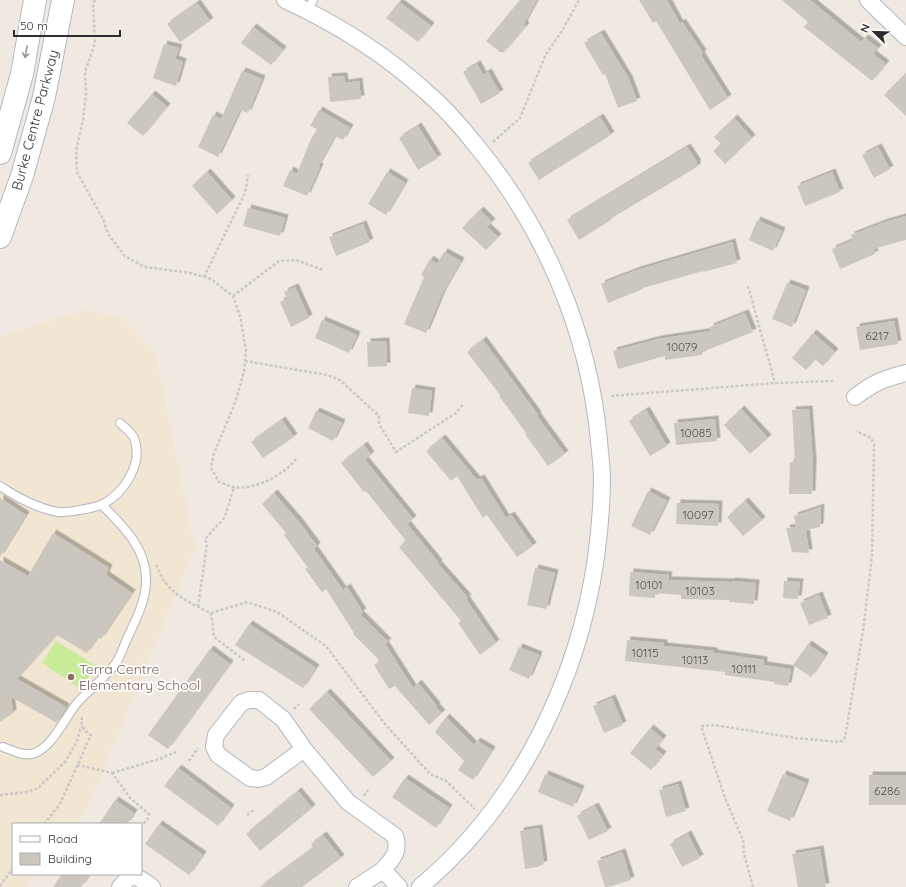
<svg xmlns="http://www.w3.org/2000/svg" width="906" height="887" font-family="Quicksand,sans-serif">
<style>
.education{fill:#f0e6d1}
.pitch{fill:#c9ec9a}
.building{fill:#cbc7bf;filter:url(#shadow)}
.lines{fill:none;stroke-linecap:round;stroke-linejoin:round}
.lane-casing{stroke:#b4b7c1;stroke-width:10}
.street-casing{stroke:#b4b7c1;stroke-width:18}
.secondary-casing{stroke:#b4b7c1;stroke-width:24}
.path{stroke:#c9c9c9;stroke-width:2.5;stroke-dasharray:3 2;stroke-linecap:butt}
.lane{stroke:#fff;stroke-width:8}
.street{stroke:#fff;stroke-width:16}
.secondary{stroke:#fff;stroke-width:22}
.oneway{stroke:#969696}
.education-dot{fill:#8d6e63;stroke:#fff;stroke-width:1.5}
.labels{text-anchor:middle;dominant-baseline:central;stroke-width:3.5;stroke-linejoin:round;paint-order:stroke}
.number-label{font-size:12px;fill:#555452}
.street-label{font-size:14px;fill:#2e2e2e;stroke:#fff}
.education-label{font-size:14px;fill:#785e54;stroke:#fff;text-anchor:start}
</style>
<defs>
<filter id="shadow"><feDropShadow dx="3.5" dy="-3.5" stdDeviation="0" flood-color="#0004"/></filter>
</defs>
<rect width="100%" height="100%" fill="#efe9e1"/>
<path class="education" d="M83,310L123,318L155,351L195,547L88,807L74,824H13V874H36L26,887H0V336Z"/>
<path class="pitch" d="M56,641L96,666L81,689L42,663Z"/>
<g class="building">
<path d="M520,0H537L524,24L526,26L504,52H500L486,41Z"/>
<path d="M639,0H667L680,24L682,22L703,53L701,55L728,98L710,110L656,21L653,23Z"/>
<path d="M782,0H810L861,42L865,38L878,48L873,54L886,64L872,81L804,27L808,22Z"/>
<path d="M399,2L431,26L418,42L386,18Z"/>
<path d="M197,3L210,21L180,42L167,24Z"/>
<path d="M253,27L283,50L271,65L241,43Z"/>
<path d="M601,33L629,79L637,101L618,108L605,74L603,75L584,43Z"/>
<path d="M164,44L179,48L175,59L183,62L176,86L153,78Z"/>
<path d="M477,64L483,75L488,72L500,93L481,104L463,72Z"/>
<path d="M242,71L262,79L248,113L240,110L218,157L198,147L213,115L221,119Z"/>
<path d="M906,73V116L884,95Z"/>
<path d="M344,76L345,83L359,81L361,99L330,102L328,77Z"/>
<path d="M152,94L167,107L143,136L127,123Z"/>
<path d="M319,110L350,128L343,140L335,136L318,166L320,167L307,196L283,186L290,170L297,174L310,141L317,129L310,126Z"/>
<path d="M600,117L611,135L539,180L528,163Z"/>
<path d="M734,118L752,138L725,164L713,151L721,144L714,137Z"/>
<path d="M418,126L438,158L418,170L399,138Z"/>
<path d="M687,147L697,162V167L610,219L611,220L579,240L567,220Z"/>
<path d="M878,147L890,169L874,178L862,155Z"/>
<path d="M207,172L232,200L217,214L192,186Z"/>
<path d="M387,172L405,183L386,215L368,204Z"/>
<path d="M832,172L840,192L805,206L797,186Z"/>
<path d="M248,208L285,218L280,236L243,226Z"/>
<path d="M480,210L492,222L487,227L498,237L486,250L462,228Z"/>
<path d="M906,216V240L873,249L875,254L840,269L832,249L853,240L851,235L885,222Z"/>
<path d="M757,220L782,231L773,251L749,240Z"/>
<path d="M363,224L370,242L336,256L329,237Z"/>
<path d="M732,242L737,263L703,272V271L643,288V289L608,303L601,284L637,270Z"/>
<path d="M444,252L461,261L443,292L426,333L404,324L424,277L421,275L430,259L437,264Z"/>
<path d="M787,283L806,290L792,327L772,319Z"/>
<path d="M295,287L309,318L291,327L280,302L287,299L284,292Z"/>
<path d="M745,313L753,332L702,352V355L665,360V356L618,369L613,351L658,339L711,331L710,327Z"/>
<path d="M322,320L357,335L349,353L315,338Z"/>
<path d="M894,321L898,344L860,350L856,327Z"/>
<path d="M813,333L835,352L823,366L815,359L806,370L792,358Z"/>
<path d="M483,340L538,415L537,416L565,454L548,466L525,434L526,433L499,396L500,395L467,352Z"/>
<path d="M386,341L387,366L368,367L367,342Z"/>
<path d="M412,388L432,391L429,416L408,413Z"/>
<path d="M741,409L768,438L750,454L724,425Z"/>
<path d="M809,409L813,463L812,494H789L790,462H795L792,410Z"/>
<path d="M646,410L667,446L650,456L629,421Z"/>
<path d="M316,411L342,423L333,441L308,428Z"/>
<path d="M715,419L717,441L676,445L674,423Z"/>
<path d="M282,420L294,437L263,458L251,442Z"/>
<path d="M442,438L477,480L481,478L506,518L511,515L533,546L517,557L487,515L483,518L457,476L451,481L426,451Z"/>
<path d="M364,445L371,455L365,460L413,519L407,524L439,563L438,564L468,598L466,599L496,643L480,655L458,623L461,621L399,547L406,541L366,491L364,492L341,463Z"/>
<path d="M648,491L667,501L650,535L631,526Z"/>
<path d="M274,493L300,523L317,546L314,549L343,590L347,587L363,612L360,614L388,642L385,644L413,688L418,683L437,706L436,707L442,713L429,725L395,686L389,689L374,665L380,661L353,634L354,633L326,589L322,592L305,569L308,568L284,535L286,533L262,504Z"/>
<path d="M0,498L26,515L0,557Z"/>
<path d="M745,501L762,520L743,536L727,517Z"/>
<path d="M677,503L719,504L718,526L676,524Z"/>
<path d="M821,507L820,527L806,530L809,553L792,552L786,528L796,527L794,516Z"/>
<path d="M53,533L109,568L106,575L132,593L101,639L98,637L87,653L57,635L17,679L66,707L57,723L11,697L13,713L0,722V560L28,576Z"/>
<path d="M535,568L555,573L546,609L527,605Z"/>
<path d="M630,572L669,575L668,580L731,582V581L756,583L754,604L729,602V600L681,599V595L655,593V598L629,596Z"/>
<path d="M784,581L800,582L798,599L783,598Z"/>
<path d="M819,595L828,618L809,625L800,603Z"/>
<path d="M249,624L316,668L303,688L235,645Z"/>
<path d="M627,640L664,643V646L714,651V653L764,660V665L791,669L788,686L774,684L775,682L725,675V672L625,661Z"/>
<path d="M808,644L825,656L811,677L793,665Z"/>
<path d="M519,647L539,655L529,679L509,670Z"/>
<path d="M210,649L230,664L168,749L148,735Z"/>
<path d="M327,692L391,761L373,777L309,709Z"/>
<path d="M612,698L623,725L604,733L593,706Z"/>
<path d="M446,717L474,745L477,741L492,750L473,780L458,770L464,761L435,732Z"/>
<path d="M650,728L663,739L655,749L663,755L651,770L630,753Z"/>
<path d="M178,768L231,808L218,826L164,786Z"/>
<path d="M545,774L581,789L573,807L538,792Z"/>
<path d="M783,774L806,783L790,821L767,811Z"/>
<rect x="869" y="775" width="37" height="30"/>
<path d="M405,778L449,808L436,828L392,797Z"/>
<path d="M678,784L686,811L666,817L659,790Z"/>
<path d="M298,791L312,808L260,851L246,834Z"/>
<path d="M115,800L134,813L127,824H99Z"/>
<path d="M595,806L608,831L589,840L577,816Z"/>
<path d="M159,824L203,855L189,875L145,844Z"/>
<path d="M539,828L544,864L537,867L525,869L520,831Z"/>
<path d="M688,834L700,858L682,867L670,844Z"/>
<path d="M323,835L341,858L302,887H260L313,848L311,844Z"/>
<path d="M820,849L826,887H798L792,854Z"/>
<path d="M622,852L631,880L609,887H605L597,861Z"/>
<path d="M62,874H90L81,887H53Z"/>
</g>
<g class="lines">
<defs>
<g id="lane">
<path d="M308,11L313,0"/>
<path d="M0,486C18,498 36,508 58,512C66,513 95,508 103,504C124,493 144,463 134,438C131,432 124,427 120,423"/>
<path d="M3,747C14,751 24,757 35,753C54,745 65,717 78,702C90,689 105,678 116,663C120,657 123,648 126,641C135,621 147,600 146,578C146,548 122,525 102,505"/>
</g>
<g id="street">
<path d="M285,0C335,23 383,53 424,90C443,106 460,125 475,144C545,229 589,332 599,441C600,454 602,466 602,479C601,552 587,626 559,693C528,768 482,835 420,887"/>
<path d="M868,0L906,37"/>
<path d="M855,397C873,383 883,379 906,373"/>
<path d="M304,749L266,777L258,779L250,778L218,755L214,747L216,735L241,703L249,700H259L283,719L304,749L348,802L395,836C400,852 393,858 383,870L399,887"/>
<path d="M120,887C133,871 138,877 152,887"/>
<path d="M357,887L383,870"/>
</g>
<g id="secondary">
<path d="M0,153L22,74L35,0"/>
<path d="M0,237L22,176L44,97L63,0"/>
</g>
</defs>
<use href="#lane" class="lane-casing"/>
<use href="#street" class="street-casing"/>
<use href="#secondary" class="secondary-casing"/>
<g class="path">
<path d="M95,0L93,3L95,43L85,72L86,94L83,120L76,151L77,172L103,219L108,234L125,256L144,267L191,273L211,279L233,296L240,316L246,350L244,371L236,400L213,456L211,468L219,482C223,483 228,486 233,487C254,491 284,475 296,459"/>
<path d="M493,142L520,118L546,54L562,31L579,0"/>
<path d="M204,277L245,193L248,175"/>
<path d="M748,286L775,383"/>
<path d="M233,296L279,261L296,260L323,270"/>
<path d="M245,361L327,375L340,380L379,416V424L396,452L456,413L463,404"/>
<path d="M611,396L775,383L833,381"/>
<path d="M156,565C159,570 161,577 165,582C176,597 194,605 211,613L214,637L245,661"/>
<path d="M198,607L207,544L205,539L225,517L234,487"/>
<path d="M211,613L247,602L277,612L326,646L385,724L430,774L446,781L475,809"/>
<path d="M294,709L299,704"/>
<path d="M189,761L198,748"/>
<path d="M77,765L112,773L130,798L149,814L147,821L141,825"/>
<path d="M112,773L159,759L176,752"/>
<path d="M0,795L28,792L38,788L65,762L77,741L81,726"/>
<path d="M364,796L368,790"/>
<path d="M247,815L254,810"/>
<path d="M44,824L60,804L91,735C82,729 81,725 82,716"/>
<path d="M0,886L13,868"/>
<path d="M753,887L744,854L743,840L725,798L701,726L714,725L796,738L839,742L844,740L846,732L863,631L872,556L874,444L871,438L856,431"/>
</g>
<use href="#lane" class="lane"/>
<use href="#street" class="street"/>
<use href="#secondary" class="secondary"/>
</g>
<defs><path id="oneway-shaft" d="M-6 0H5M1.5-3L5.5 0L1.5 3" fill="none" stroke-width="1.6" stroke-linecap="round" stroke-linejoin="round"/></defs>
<use class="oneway" href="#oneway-shaft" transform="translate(26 52) rotate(100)"/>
<circle class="education-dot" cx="71" cy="677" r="4"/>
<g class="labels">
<g class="number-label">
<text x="877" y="335">6217</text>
<text x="682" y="346">10079</text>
<text x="696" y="432">10085</text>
<text x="698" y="514">10097</text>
<text x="649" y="584">10101</text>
<text x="700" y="590">10103</text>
<text x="645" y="652">10115</text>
<text x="695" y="659">10113</text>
<text x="744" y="668">10111</text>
<text x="887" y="790">6286</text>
</g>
<g class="street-label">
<text transform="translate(35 120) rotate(-75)">Burke Centre Parkway</text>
</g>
<g class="education-label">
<text x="79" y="669">Terra Centre<tspan x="79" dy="16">Elementary School</tspan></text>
</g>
</g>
<rect x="12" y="823" width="130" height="52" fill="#ffffff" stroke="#ababab"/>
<rect x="20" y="836" width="20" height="6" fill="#ffffff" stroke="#ababab"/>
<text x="48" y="843" font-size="12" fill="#2e2e2e">Road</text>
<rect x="20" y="853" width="20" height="12" fill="#cbc7bf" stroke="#ababab"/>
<text x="48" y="863" font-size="12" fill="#2e2e2e">Building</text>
<g transform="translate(874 32) rotate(293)" stroke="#ffffff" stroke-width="3" paint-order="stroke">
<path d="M0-3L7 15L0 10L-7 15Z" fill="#2e2e2e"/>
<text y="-6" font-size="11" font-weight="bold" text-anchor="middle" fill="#2e2e2e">N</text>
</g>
<path d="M14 30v6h106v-6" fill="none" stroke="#2e2e2e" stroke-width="2"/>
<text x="20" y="30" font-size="12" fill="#2e2e2e" stroke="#ffffff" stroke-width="3" paint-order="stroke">50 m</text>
</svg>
